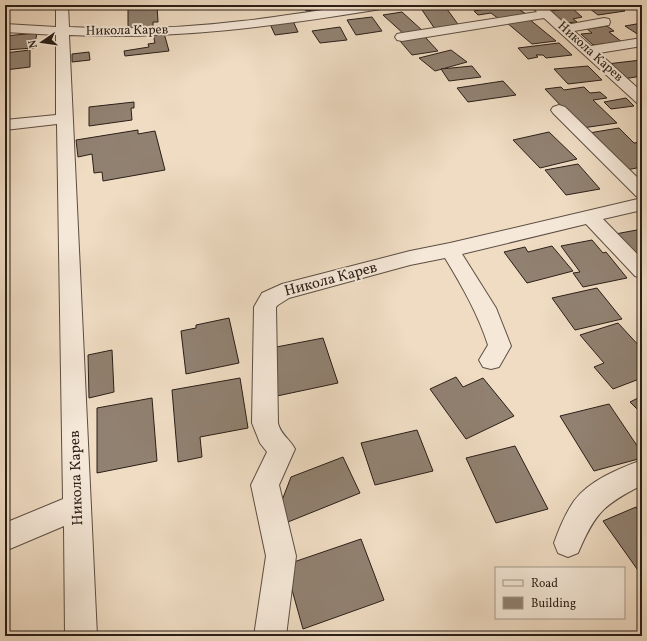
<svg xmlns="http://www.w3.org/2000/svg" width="647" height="641" font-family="Vollkorn,serif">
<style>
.building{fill:#918171;stroke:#2b1f18}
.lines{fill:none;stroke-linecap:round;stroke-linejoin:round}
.street-casing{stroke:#5c4e43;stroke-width:2}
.street{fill:#f5e8d8;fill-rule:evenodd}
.labels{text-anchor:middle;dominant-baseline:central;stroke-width:4;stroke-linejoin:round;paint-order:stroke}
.far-street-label{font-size:13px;fill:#2b1f18;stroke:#f5e8d8}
.street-label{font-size:15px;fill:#2b1f18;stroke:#f5e8d8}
</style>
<rect width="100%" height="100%" fill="#efdcc3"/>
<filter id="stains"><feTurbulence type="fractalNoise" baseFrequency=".005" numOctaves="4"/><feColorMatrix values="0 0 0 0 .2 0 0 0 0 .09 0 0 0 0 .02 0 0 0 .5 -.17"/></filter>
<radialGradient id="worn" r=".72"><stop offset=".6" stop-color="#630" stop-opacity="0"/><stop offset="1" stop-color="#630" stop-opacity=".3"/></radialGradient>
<g class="building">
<path d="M128,5H157L158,22H153V27L128,29Z"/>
<path d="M302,5H333L334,7L306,11Z"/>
<path d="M444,5L460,27L435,29L420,7Z"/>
<path d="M506,5H527L531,8L520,10L526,14L499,19L491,13L478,15L474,11Z"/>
<path d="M585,5H617L625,11L598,15Z"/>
<path d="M572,8L582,17L573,19L577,22L565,23L551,11Z"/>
<path d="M402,12L424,32L405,35L383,15Z"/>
<path d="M372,17L382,31L356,35L347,20Z"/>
<path d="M529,19L556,41L532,44L506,22Z"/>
<path d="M293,21L298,32L275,35L270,24Z"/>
<path d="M642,23V37L625,26Z"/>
<path d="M607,26L614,31L609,32L622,42L593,45L581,34L592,33L587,29Z"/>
<path d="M340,27L347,40L320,43L312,31Z"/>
<path d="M37,33L34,48L5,50V36Z"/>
<path d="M164,33L169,51L125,56L124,51L149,47L148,44L155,43L153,34Z"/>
<path d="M425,37L438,51L412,55L400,41Z"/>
<path d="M559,43L572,55L546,58L543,55H536L538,57L528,59L518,48Z"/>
<path d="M30,50V67L5,70V53Z"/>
<path d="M451,50L467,62L435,71L419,58Z"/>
<path d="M89,52L90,60L72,62V54Z"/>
<path d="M641,60L642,61V76L623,79L607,64Z"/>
<path d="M472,66L481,77L449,81L441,69Z"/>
<path d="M588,66L602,80L568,84L554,69Z"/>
<path d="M503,81L516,95L468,102L457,88Z"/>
<path d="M561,87L564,90L584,87L590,93L600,92L607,98L593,100L617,123L582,128L545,89Z"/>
<path d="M626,98L634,106L611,109L604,102Z"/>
<path d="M134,102V108H131L132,120L89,126V107Z"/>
<path d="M619,128L634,143L642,142V167L626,170L589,133Z"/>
<path d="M138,130V134L155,131L165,170L103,181L102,172L94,173L92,154L78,157L76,140Z"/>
<path d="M549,132L577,159L540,168L513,140Z"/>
<path d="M578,164L600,189L566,195L545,170Z"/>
<path d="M642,229V267L610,235Z"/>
<path d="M592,240L603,253L606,252L627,278L583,287L573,273L580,272L561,246Z"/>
<path d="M552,246L573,271L527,283L504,252L525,247L528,252Z"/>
<path d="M597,288L622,319L575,330L552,298Z"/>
<path d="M229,318L239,363L186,374L181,331L196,328V325Z"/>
<path d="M618,323L642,349V378L613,389L594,367L604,363L580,335Z"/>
<path d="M323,338L338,383L277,396L266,349Z"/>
<path d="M112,350L114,392L89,398L88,355Z"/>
<path d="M456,377L463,387L483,378L514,416L466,439L430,389Z"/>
<path d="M240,378L248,428L200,437L202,457L178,462L172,390Z"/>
<path d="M642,396V414L630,402Z"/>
<path d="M152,398L157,461L97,473V408Z"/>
<path d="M609,404L642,453V458L594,471L560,416Z"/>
<path d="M417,430L433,471L375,485L361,443Z"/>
<path d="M515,446L548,509L496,523L466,458Z"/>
<path d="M343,457L360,493L288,522L281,503L291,477Z"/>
<path d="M636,507L642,515V576L603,521Z"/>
<path d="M361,539L384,600L303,629L285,565Z"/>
</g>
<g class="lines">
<defs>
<g id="street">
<path d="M56,5H68L69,27C127,30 185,28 242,21C291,16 339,5 387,5L385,8L381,9C277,26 175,40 69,35L97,636H65L64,526L5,551V523L63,499L57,124L5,130V120L56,115V35L5,32V24L56,27Z"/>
<path d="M531,5H544L566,25L604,18L609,19L610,22L609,25L574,31L591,46L642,38V46L599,53L642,92V105L637,103L544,18L402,41L397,40L395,37L397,34L402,33L537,12Z"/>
<path d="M559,105L565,107L642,182V198L636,196L553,113L551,110L553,107Z"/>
<path d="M642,198V210L603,219L642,259V278L635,276L586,224L462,254L496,308L511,346L499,367L491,369L483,367L479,360L488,345C478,314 462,286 445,258L410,265L289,298L278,305L276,307L278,423C280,434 290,439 295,449L279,485L296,556L286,636H254L266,556L251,485L267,452L260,443L252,423L254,307L262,293L282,284L410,251L450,243Z"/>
<path d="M642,460V485C603,505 595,513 578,553L568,557L558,553L554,543C559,529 565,514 574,501C590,480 618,469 642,460Z"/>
</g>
</defs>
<use href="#street" class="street-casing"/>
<use href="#street" class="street"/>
</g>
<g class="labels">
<g class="far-street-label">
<text transform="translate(127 31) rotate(-1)">Никола Карев</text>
<text transform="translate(590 52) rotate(42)">Никола Карев</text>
</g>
<g class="street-label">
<text transform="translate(331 280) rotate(-15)">Никола Карев</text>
<text transform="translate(77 478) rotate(-92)">Никола Карев</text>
</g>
</g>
<rect width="647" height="641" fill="none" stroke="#efdcc3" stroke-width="20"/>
<rect x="6" y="6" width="635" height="629" fill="none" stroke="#2b1f18" stroke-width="2"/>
<rect x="10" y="10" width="627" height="621" fill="none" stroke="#2b1f18"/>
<rect x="495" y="567" width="130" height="52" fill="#f5e8d8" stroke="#a4988b"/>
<rect x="503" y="580" width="20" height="6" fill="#f5e8d8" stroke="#a4988b"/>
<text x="531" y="587" font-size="12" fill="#2b1f18">Road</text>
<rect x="503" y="597" width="20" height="12" fill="#918171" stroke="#a4988b"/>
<text x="531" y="607" font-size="12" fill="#2b1f18">Building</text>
<g transform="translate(42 42) rotate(257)" stroke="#f5e8d8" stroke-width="3" paint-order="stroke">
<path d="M0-3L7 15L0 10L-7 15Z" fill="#2b1f18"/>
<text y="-6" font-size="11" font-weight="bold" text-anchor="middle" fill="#2b1f18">N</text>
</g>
<rect width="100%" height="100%" filter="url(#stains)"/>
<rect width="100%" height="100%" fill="url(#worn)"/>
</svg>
